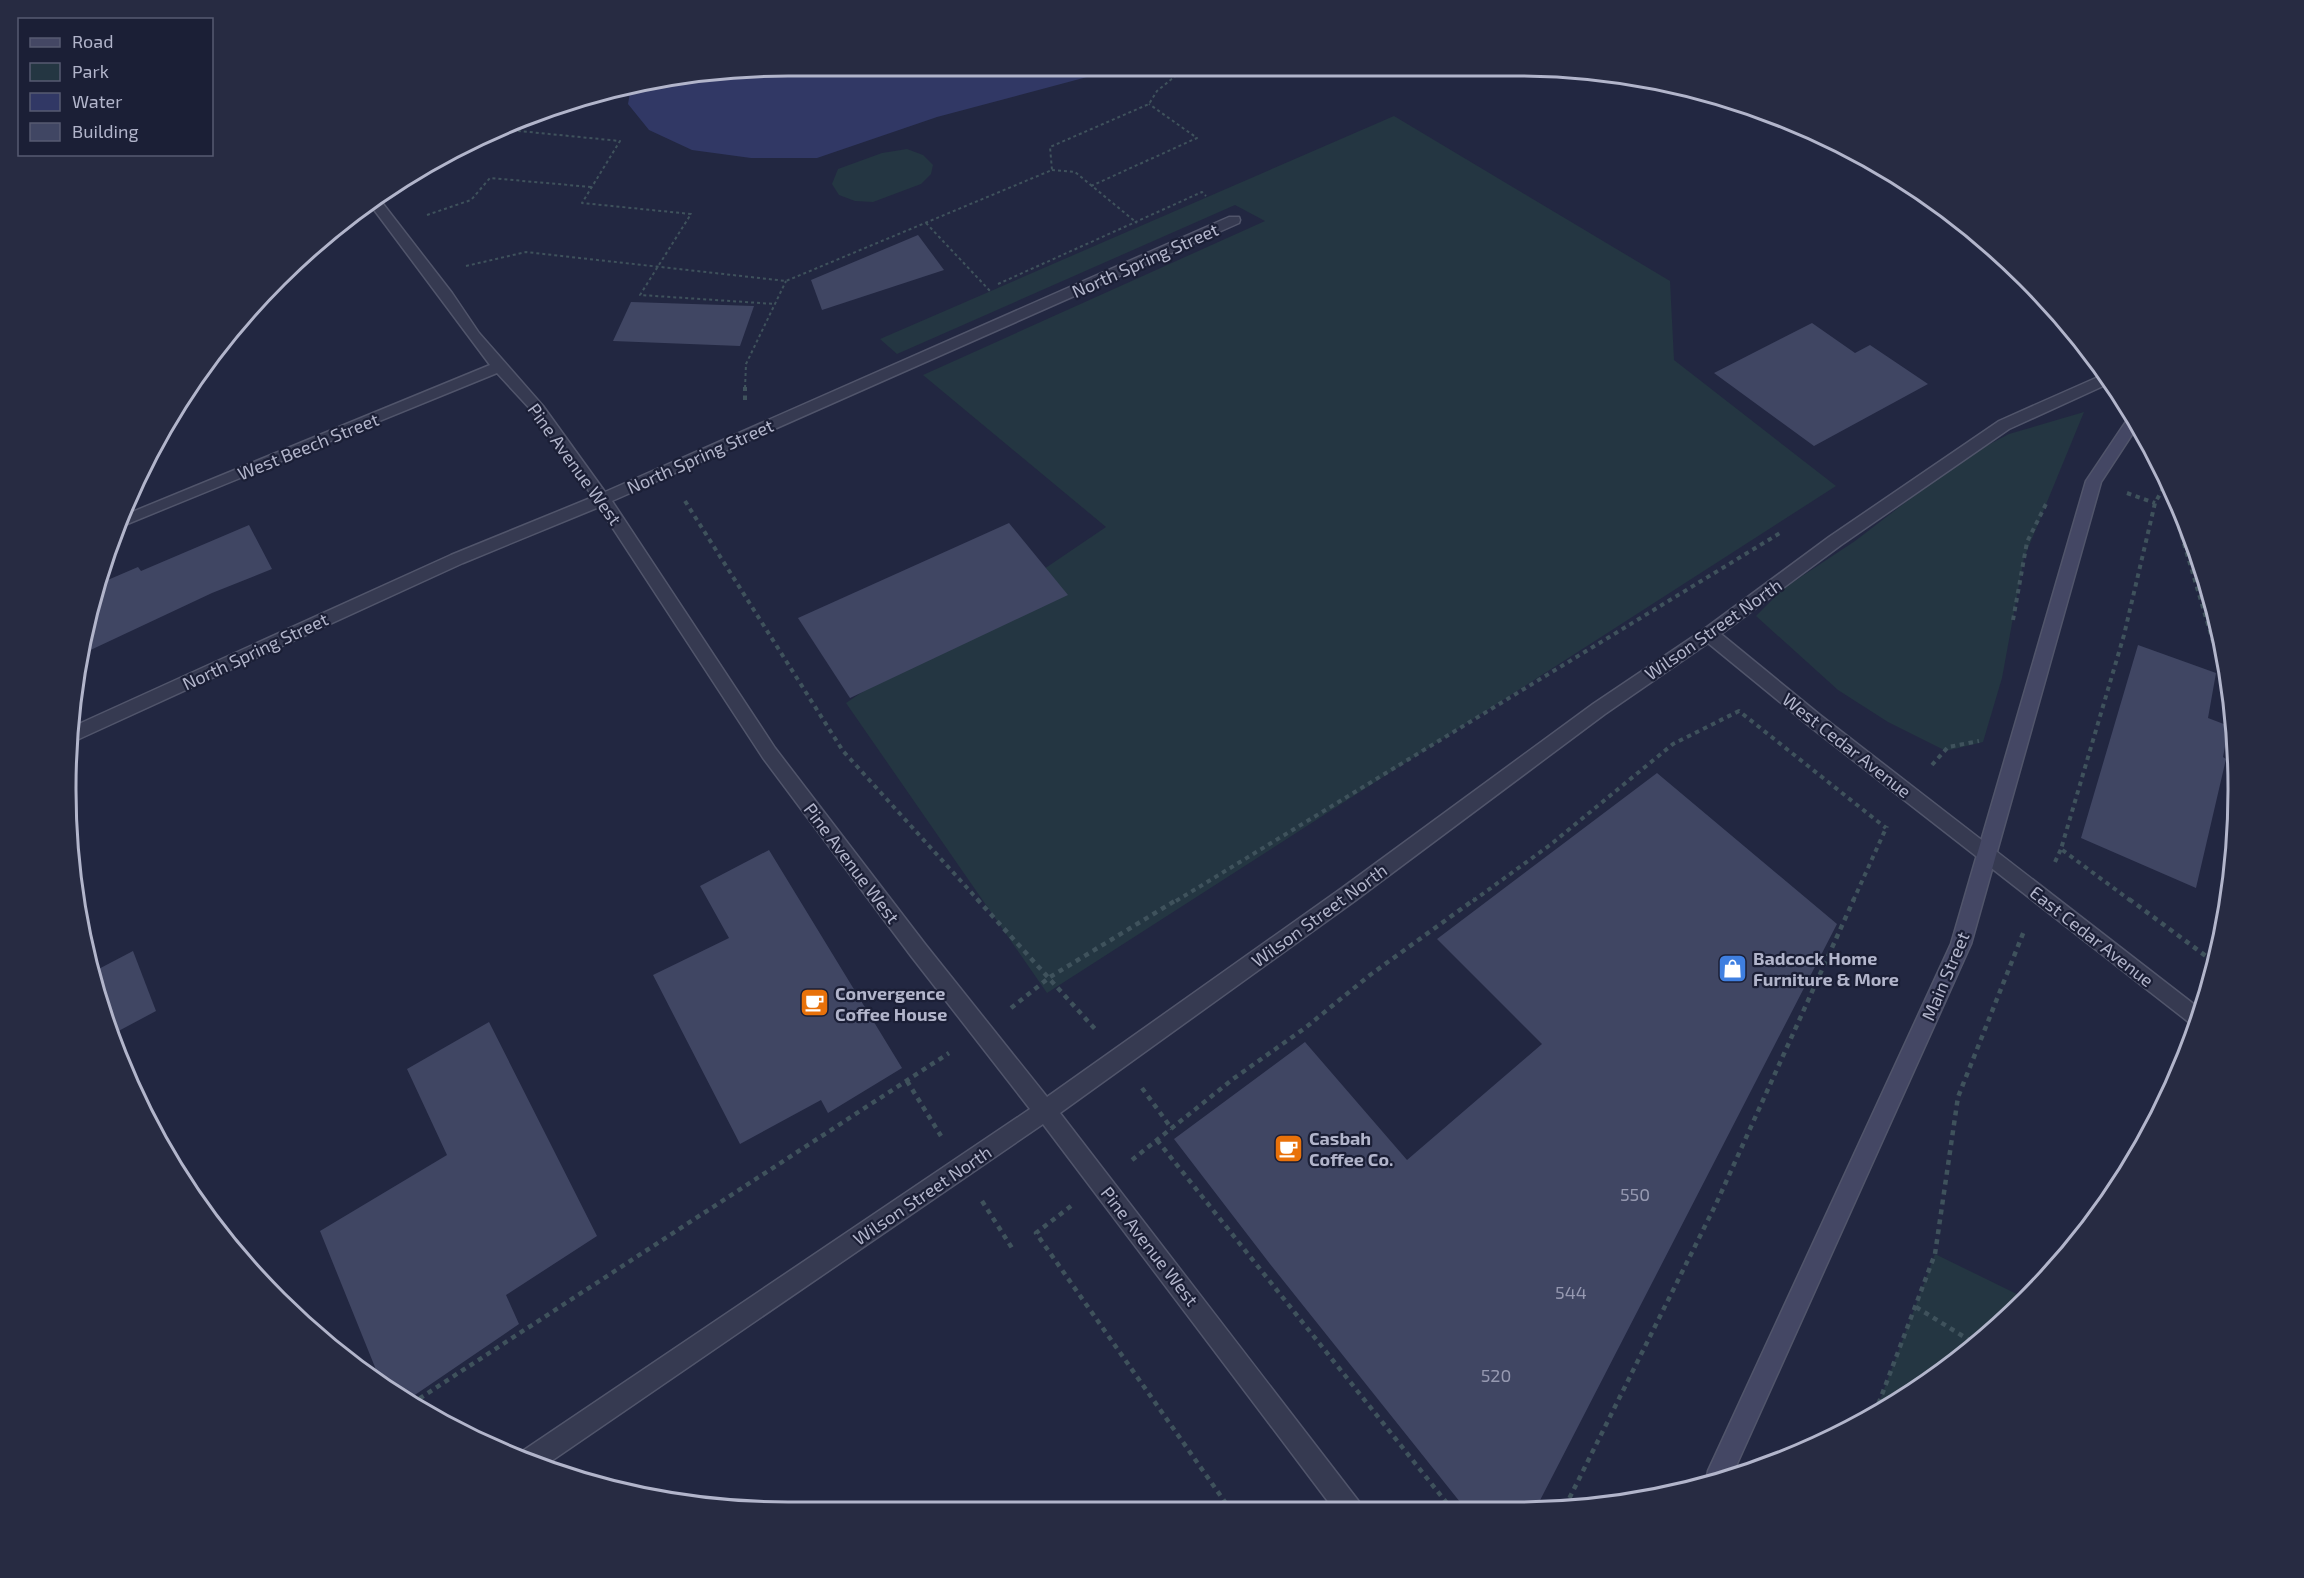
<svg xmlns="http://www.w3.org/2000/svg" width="2304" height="1578" font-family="'Exo 2',sans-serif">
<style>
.green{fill:#243642}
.water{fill:#313865}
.building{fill:#404663}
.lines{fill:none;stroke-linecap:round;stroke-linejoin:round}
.street-casing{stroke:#51556b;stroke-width:3}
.secondary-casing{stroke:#51556b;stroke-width:3}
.path-far2{stroke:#3f525c;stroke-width:2;stroke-dasharray:3 3;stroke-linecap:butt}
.path-far1{stroke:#3f525c;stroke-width:4;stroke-dasharray:4.5 4.5;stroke-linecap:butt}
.path{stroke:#3f525c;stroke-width:4.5;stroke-dasharray:5 5;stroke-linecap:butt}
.street{fill:#363a51;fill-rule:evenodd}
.secondary{fill:#444764;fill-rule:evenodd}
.labels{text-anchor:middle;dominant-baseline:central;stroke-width:4.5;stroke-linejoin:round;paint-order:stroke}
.street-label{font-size:18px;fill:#b2b5cb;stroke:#1b1f36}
.poi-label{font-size:18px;font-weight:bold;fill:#b2b5cb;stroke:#1b1f36;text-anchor:start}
.near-number-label{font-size:18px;fill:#9699b1}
.rim{fill:none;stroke:#b2b5cb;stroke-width:3}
</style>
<rect width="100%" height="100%" fill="#222741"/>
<g class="green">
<path d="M1394,116L1670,281L1674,360L1836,486L1047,993L846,703L1106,527L923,375L1265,221L1235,205L897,354L880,339Z"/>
<path d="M907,149L923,155L933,165L931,174L921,184L873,202L855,201L839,195L832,184L838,169L882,153Z"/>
<path d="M2084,412L2024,558L2002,678L1983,742L1946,751L1888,722L1838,690L1756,616L1784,588L1855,541L1915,495L1944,468L2009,434Z"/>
<path d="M1935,1254L2027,1299L1917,1390L1875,1413Z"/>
</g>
<path class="water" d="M1117,69L937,117L817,158H751L692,150L649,130L628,104L631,87L694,72Z"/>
<g class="building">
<path d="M918,235L944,270L822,310L811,280Z"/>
<path d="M631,302L754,306L740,346L613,341Z"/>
<path d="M1812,323L1855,353L1870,345L1928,384L1814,446L1714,373Z"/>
<path d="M1009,523L1068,595L850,698L798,618Z"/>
<path d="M249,525L272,569L212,593L82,654L91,602L96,585L138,567L141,571Z"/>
<path d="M2138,645L2216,673L2208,718L2229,726L2223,757L2226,759L2196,888L2081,838Z"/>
<path d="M1657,773L1837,924L1535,1510L1468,1512L1270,1264L1174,1139L1305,1042L1407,1160L1542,1044L1437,939Z"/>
<path d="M769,850L902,1068L828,1113L821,1100L740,1144L653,975L729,938L700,886Z"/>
<path d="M133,951L156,1011L111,1035L104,1022L91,973Z"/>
<path d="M489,1022L597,1236L506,1295L519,1324L406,1401L383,1387L320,1231L447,1155L407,1069Z"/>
</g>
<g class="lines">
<defs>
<path id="street" d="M377,196L452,293L479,333L543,406L605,492L1229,217H1239L1240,220L1239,223L612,501L775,748L925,944L1047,1097L1342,888L1593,704L1703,630L1829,537L1999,421L2105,374L2112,382L2009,429L1841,545L1721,634L1820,715L2200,1009L2195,1027L1808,725L1708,643L1605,714L1356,900L1060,1113L1360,1503L1363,1512H1336L1043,1124L547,1464L522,1455L524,1450L1030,1109L911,956L763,758L599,507L463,563L68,744L70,728L451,555L593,497L533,412L497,373L115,529L120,517L490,365L369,203Z"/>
<path id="secondary" d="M2129,417H2132L2137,427L2101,482L1971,944L1732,1475L1706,1483L1708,1471L1951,944L2086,481Z"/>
</defs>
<use href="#street" class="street-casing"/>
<use href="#secondary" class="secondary-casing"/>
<g class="path-far2">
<path d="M515,125L519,131L620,141L582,203L691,214L640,295L775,304"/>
<path d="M1052,170L1075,172L1137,223"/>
<path d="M1091,186L1197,138L1149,104"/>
<path d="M427,215L471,200L490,178L591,187"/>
<path d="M926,223L991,292"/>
<path d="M466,266L526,252L786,281L1052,170L1050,147L1149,104L1157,91L1184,69"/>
<path d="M998,284L1202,192L1206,196"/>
<path d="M745,388L746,364L786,281"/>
</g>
<g class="path-far1">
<path d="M745,400V387"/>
<path d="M2166,483L2228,692"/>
<path d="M2127,493L2155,503"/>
<path d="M685,501L843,751L979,901"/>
<path d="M2013,620L2027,542L2046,504"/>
<path d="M1932,765L1948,747L1979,741"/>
<path d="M2055,862L2061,849"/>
<path d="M1176,901L1780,533"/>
<path d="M1473,901L1550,845L1673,744L1739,711L1886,828"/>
<path d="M1853,901L1887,826"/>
<path d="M2131,901L2061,849L2124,635L2155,503L2166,483"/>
</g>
<g class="path">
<path d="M977,899L1095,1029"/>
<path d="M2129,899L2214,962"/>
<path d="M1011,1008L1050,977L1178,899"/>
<path d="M907,1081L941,1136"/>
<path d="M1142,1088L1172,1129"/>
<path d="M1157,1140L1454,1512"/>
<path d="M1132,1160L1233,1079L1305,1028L1370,975L1475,899"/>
<path d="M982,1201L1012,1248"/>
<path d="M1071,1206L1036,1233L1232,1512"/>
<path d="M1916,1307L1974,1343"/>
<path d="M411,1404L949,1053"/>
<path d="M1875,1413L1935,1254L1958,1097L2024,931"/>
<path d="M1565,1507L1716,1204L1854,899"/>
</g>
<use href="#street" class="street"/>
<use href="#secondary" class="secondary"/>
</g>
<defs>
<symbol id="shop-square" viewBox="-11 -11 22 22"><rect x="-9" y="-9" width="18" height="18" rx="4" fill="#3f7fe0" stroke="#1b1f36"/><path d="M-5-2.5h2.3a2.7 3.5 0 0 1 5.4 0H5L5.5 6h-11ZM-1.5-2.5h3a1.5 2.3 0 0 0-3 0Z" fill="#fff"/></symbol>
<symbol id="cafe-square" viewBox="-11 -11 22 22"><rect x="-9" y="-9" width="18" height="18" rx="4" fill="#e8710a" stroke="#1b1f36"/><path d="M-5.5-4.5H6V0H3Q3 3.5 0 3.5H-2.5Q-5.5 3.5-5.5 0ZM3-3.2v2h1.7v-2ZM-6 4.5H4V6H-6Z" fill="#fff"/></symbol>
</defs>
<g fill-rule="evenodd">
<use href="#shop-square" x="1716" y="952" width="33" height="33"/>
<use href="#cafe-square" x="798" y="986" width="33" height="33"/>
<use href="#cafe-square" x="1272" y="1132" width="33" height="33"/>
</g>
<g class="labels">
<g class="street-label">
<text transform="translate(1145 260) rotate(-24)">North Spring Street</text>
<text transform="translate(308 446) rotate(-22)">West Beech Street</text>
<text transform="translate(700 456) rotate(-24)">North Spring Street</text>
<text transform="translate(575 464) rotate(54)">Pine Avenue West</text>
<text transform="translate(1713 629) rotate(-35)">Wilson Street North</text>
<text transform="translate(255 651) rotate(-25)">North Spring Street</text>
<text transform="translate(1847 745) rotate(38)">West Cedar Avenue</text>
<text transform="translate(852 863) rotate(53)">Pine Avenue West</text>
<text transform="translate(1319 915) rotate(-36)">Wilson Street North</text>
<text transform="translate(2092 936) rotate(38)">East Cedar Avenue</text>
<text transform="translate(1945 976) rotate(-67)">Main Street</text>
<text transform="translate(922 1195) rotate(-34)">Wilson Street North</text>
<text transform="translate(1150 1246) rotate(52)">Pine Avenue West</text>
</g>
<g class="poi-label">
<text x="1753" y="958">Badcock Home<tspan x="1753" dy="21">Furniture &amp; More</tspan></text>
<text x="835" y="993">Convergence<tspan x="835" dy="21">Coffee House</tspan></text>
<text x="1309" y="1138">Casbah<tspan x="1309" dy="21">Coffee Co.</tspan></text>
</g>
<g class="near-number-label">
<text x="1635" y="1194">550</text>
<text x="1571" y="1292">544</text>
<text x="1496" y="1375">520</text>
</g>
</g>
<path d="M0 0H2304V1578H0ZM788 76H1516A712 712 0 0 1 2228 788V790A712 712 0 0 1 1516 1502H788A712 712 0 0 1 76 790V788A712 712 0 0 1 788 76Z" fill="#272b42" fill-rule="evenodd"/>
<path class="rim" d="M788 76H1516A712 712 0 0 1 2228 788V790A712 712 0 0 1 1516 1502H788A712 712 0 0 1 76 790V788A712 712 0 0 1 788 76Z"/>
<rect x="18" y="18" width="195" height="138" fill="#1b1f36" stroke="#575b72" stroke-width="1.5"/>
<rect x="30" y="38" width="30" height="9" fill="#444764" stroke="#575b72" stroke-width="1.5"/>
<text x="72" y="48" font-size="18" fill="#b2b5cb">Road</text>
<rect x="30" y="63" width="30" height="18" fill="#243642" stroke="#575b72" stroke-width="1.5"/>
<text x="72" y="78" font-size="18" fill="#b2b5cb">Park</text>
<rect x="30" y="93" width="30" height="18" fill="#313865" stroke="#575b72" stroke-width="1.5"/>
<text x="72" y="108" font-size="18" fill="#b2b5cb">Water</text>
<rect x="30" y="123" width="30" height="18" fill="#404663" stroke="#575b72" stroke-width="1.5"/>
<text x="72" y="138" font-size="18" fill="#b2b5cb">Building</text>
</svg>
